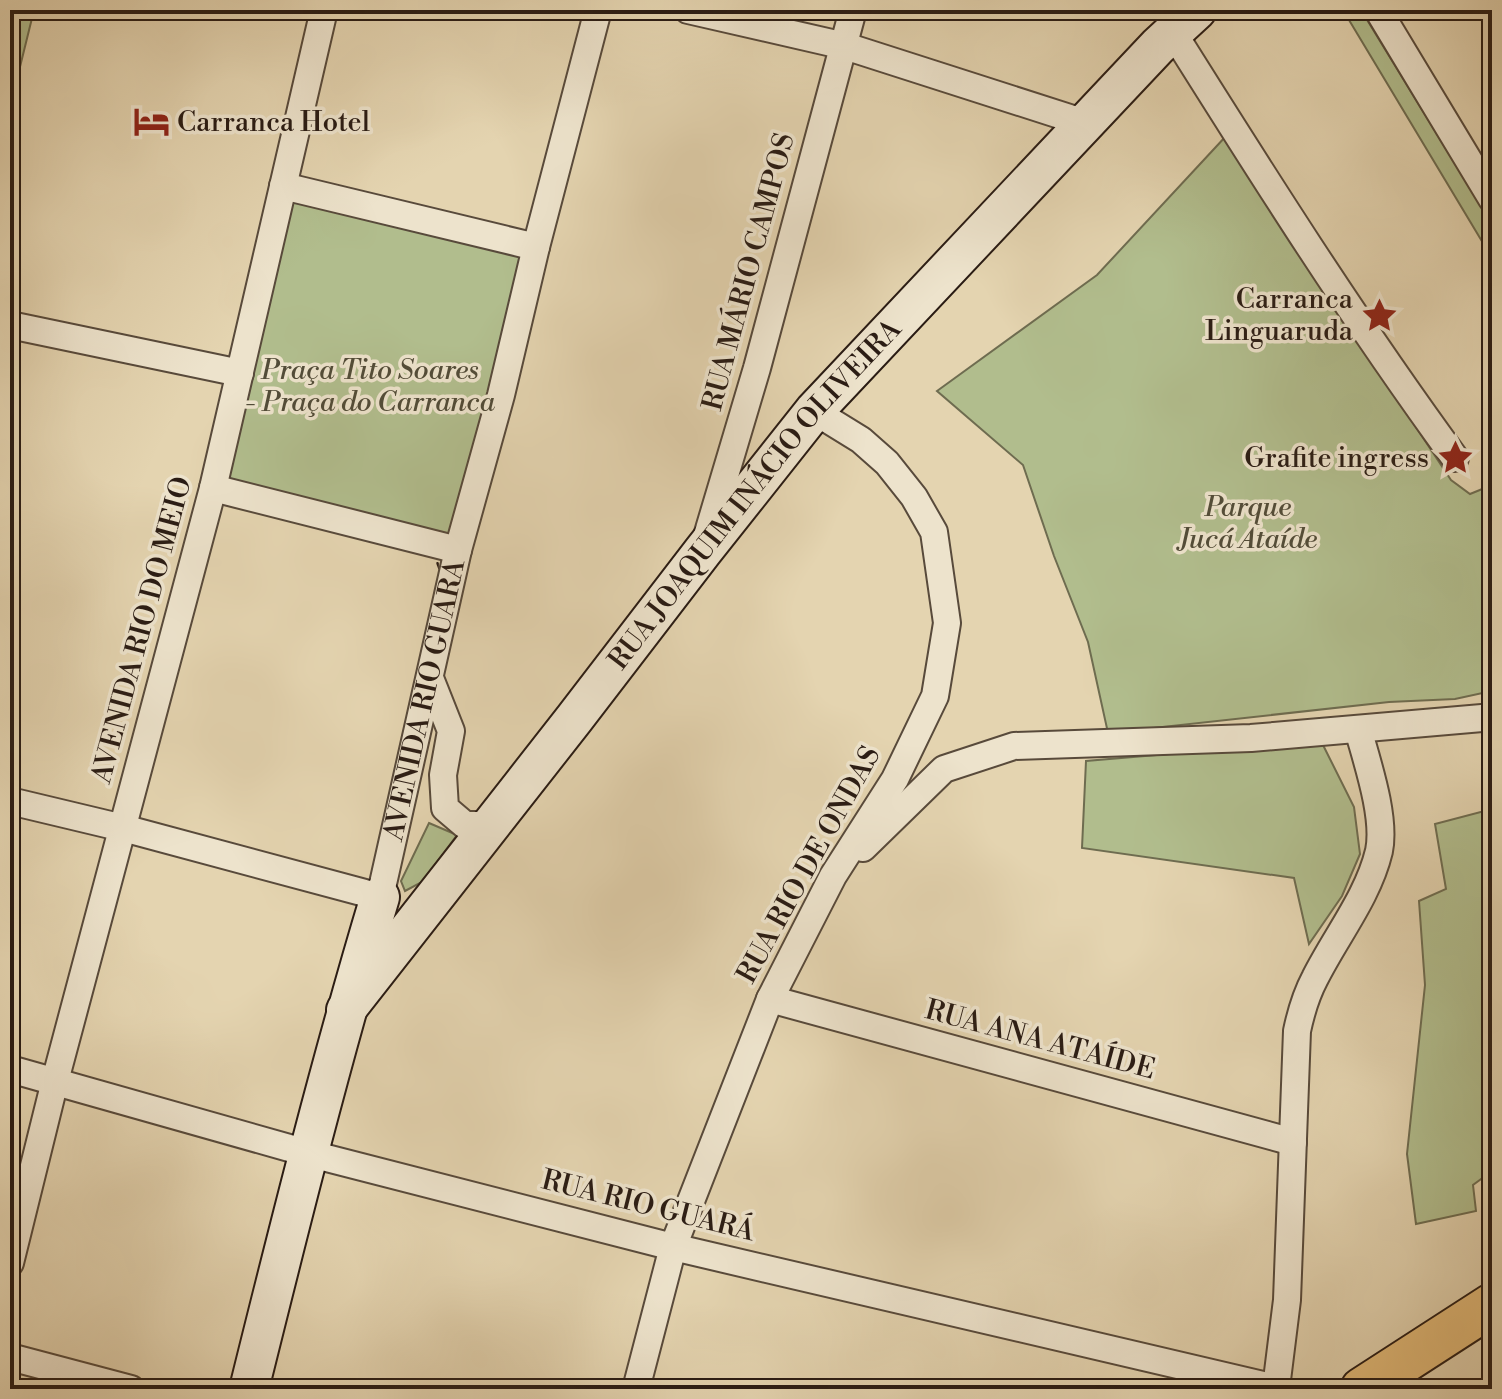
<svg xmlns="http://www.w3.org/2000/svg" width="1502" height="1399" font-family="'Libre Bodoni',serif">
<style>
.green{fill:#b1bd8d;stroke:#6e6c50;stroke-width:2}
.lines{fill:none;stroke-linecap:round;stroke-linejoin:round}
.street-casing{stroke:#584a3b;stroke-width:30}
.secondary-casing{stroke:#2a1c14;stroke-width:42}
.primary-casing{stroke:#2a1c14;stroke-width:46}
.street{stroke:#ede3cc;stroke-width:26}
.secondary{stroke:#ede3cc;stroke-width:38}
.primary{stroke:#e2ba78;stroke-width:42}
.labels{text-anchor:middle;dominant-baseline:central;stroke-width:7;stroke-linejoin:round;paint-order:stroke}
.poi-label{font-size:28px;fill:#2a1c14;stroke:#ede3cc;text-anchor:end}
.street-label{font-size:28px;fill:#2a1c14;stroke:#ede3cc}
.park-label{font-size:28px;font-style:italic;fill:#524c38;stroke:#ede3cc}
</style>
<rect width="100%" height="100%" fill="#e4d4b0"/>
<filter id="stains"><feTurbulence type="fractalNoise" baseFrequency=".0025" numOctaves="4"/><feColorMatrix values="0 0 0 0 .2 0 0 0 0 .09 0 0 0 0 .02 0 0 0 .5 -.17"/></filter>
<radialGradient id="worn" r=".72"><stop offset=".6" stop-color="#630" stop-opacity="0"/><stop offset="1" stop-color="#630" stop-opacity=".3"/></radialGradient>
<g class="green">
<path d="M10,10H34L16,83L10,84Z"/>
<path d="M1343,10H1361L1492,224V258Z"/>
<path d="M1227,135L1276,215L1451,480L1470,494L1492,485V691L1455,699L1389,702L1108,733L1088,642L1054,556L1023,465L937,391L1097,275Z"/>
<path d="M283,186L536,247L458,550L213,488Z"/>
<path d="M1321,741L1354,807L1360,854L1342,896L1309,944L1294,878L1082,848L1086,761Z"/>
<path d="M1492,809V1171L1473,1185L1476,1211L1416,1224L1407,1154L1425,985L1419,901L1446,889L1435,824Z"/>
<path d="M429,823L457,835L422,882L405,891L401,881Z"/>
</g>
<g class="lines">
<defs>
<g id="street">
<path d="M688,10L845,46L1085,123"/>
<path d="M1378,10L1492,199"/>
<path d="M1172,31C1263,176 1354,320 1455,458"/>
<path d="M283,186L536,247"/>
<path d="M10,325L240,373"/>
<path d="M213,488L458,550"/>
<path d="M707,536L757,368L853,10"/>
<path d="M430,678L451,731L443,775L445,808L465,825H493"/>
<path id="s1" d="M10,801L123,828L380,897L458,550L501,395L536,247L598,10"/>
<path d="M863,848L944,769L1014,746L1251,738L1482,718"/>
<path d="M770,999L1293,1142"/>
<path d="M10,1069L307,1153L673,1247L1276,1388"/>
<path d="M10,1263L55,1081L213,488L324,10"/>
<path d="M10,1357L131,1389"/>
<path d="M636,1389L673,1247L770,999L833,876L895,779L935,696L947,623L934,532L914,497L887,463L861,440L814,411"/>
<path d="M1277,1389L1276,1388L1287,1300L1297,1031C1301,1012 1306,995 1315,978C1336,936 1368,897 1379,851C1386,817 1367,762 1358,729"/>
</g>
<g id="secondary">
<path id="s2" d="M346,1010L574,719L703,551L814,411L1158,46L1197,10"/>
<path d="M249,1389C290,1224 331,1060 380,897"/>
</g>
<path id="primary" d="M1362,1389L1492,1305"/>
</defs>
<use href="#street" class="street-casing"/>
<use href="#secondary" class="secondary-casing"/>
<use href="#primary" class="primary-casing"/>
<use href="#street" class="street"/>
<use href="#secondary" class="secondary"/>
<use href="#primary" class="primary"/>
</g>
<defs>
<symbol id="hotel-bare" viewBox="-9 -9 18 18"><path d="M-6-4.5h1.5V1H6V5H4.5V3h-9V5H-6ZM-4 0a1.8 1.8 0 1 1 3.6 0ZM.5 0V-2.5h3Q6-2.5 6 0Z" fill="#8f2418" stroke="#ede3cc" stroke-width="2.5" paint-order="stroke"/></symbol>
<symbol id="sight-bare" viewBox="-9 -9 18 18"><path d="M0-6L1.8-2.2L6-1.7L2.9 1.2L3.7 5.4L0 3.3L-3.7 5.4L-2.9 1.2L-6-1.7L-1.8-2.2Z" fill="#8f2418" stroke="#ede3cc" stroke-width="2.5" paint-order="stroke"/></symbol>
</defs>
<g fill-rule="evenodd">
<use href="#hotel-bare" x="126" y="96" width="51" height="51"/>
<use href="#sight-bare" x="1354" y="290" width="51" height="51"/>
<use href="#sight-bare" x="1430" y="432" width="51" height="51"/>
</g>
<g class="labels">
<g class="poi-label">
<text x="177" y="122" text-anchor="start">Carranca Hotel</text>
<text x="1353" y="299">Carranca<tspan x="1353" dy="32">Linguaruda</tspan></text>
<text x="1429" y="458">Grafite ingress</text>
</g>
<g class="street-label">
<text transform="translate(749 272) rotate(-75)">RUA MÁRIO CAMPOS</text>
<text stroke="none"><textPath href="#s2" startOffset="658">RUA JOAQUIM INÁCIO OLIVEIRA</textPath></text>
<text transform="translate(142 630) rotate(-75)">AVENIDA RIO DO MEIO</text>
<text stroke="none"><textPath href="#s1" startOffset="584">AVENIDA RIO GUARÁ</textPath></text>
<text transform="translate(809 865) rotate(-61)">RUA RIO DE ONDAS</text>
<text transform="translate(1040 1040) rotate(15)">RUA ANA ATAÍDE</text>
<text transform="translate(648 1206) rotate(14)">RUA RIO GUARÁ</text>
</g>
<g class="park-label">
<text x="370" y="370">Praça Tito Soares<tspan x="370" dy="32">- Praça do Carranca</tspan></text>
<text x="1248" y="507">Parque<tspan x="1248" dy="32">Jucá Ataíde</tspan></text>
</g>
</g>
<rect width="1502" height="1399" fill="none" stroke="#e4d4b0" stroke-width="40"/>
<rect x="12" y="12" width="1478" height="1375" fill="none" stroke="#2a1c14" stroke-width="4"/>
<rect x="20" y="20" width="1462" height="1359" fill="none" stroke="#2a1c14" stroke-width="2"/>
<rect width="100%" height="100%" filter="url(#stains)"/>
<rect width="100%" height="100%" fill="url(#worn)"/>
</svg>
